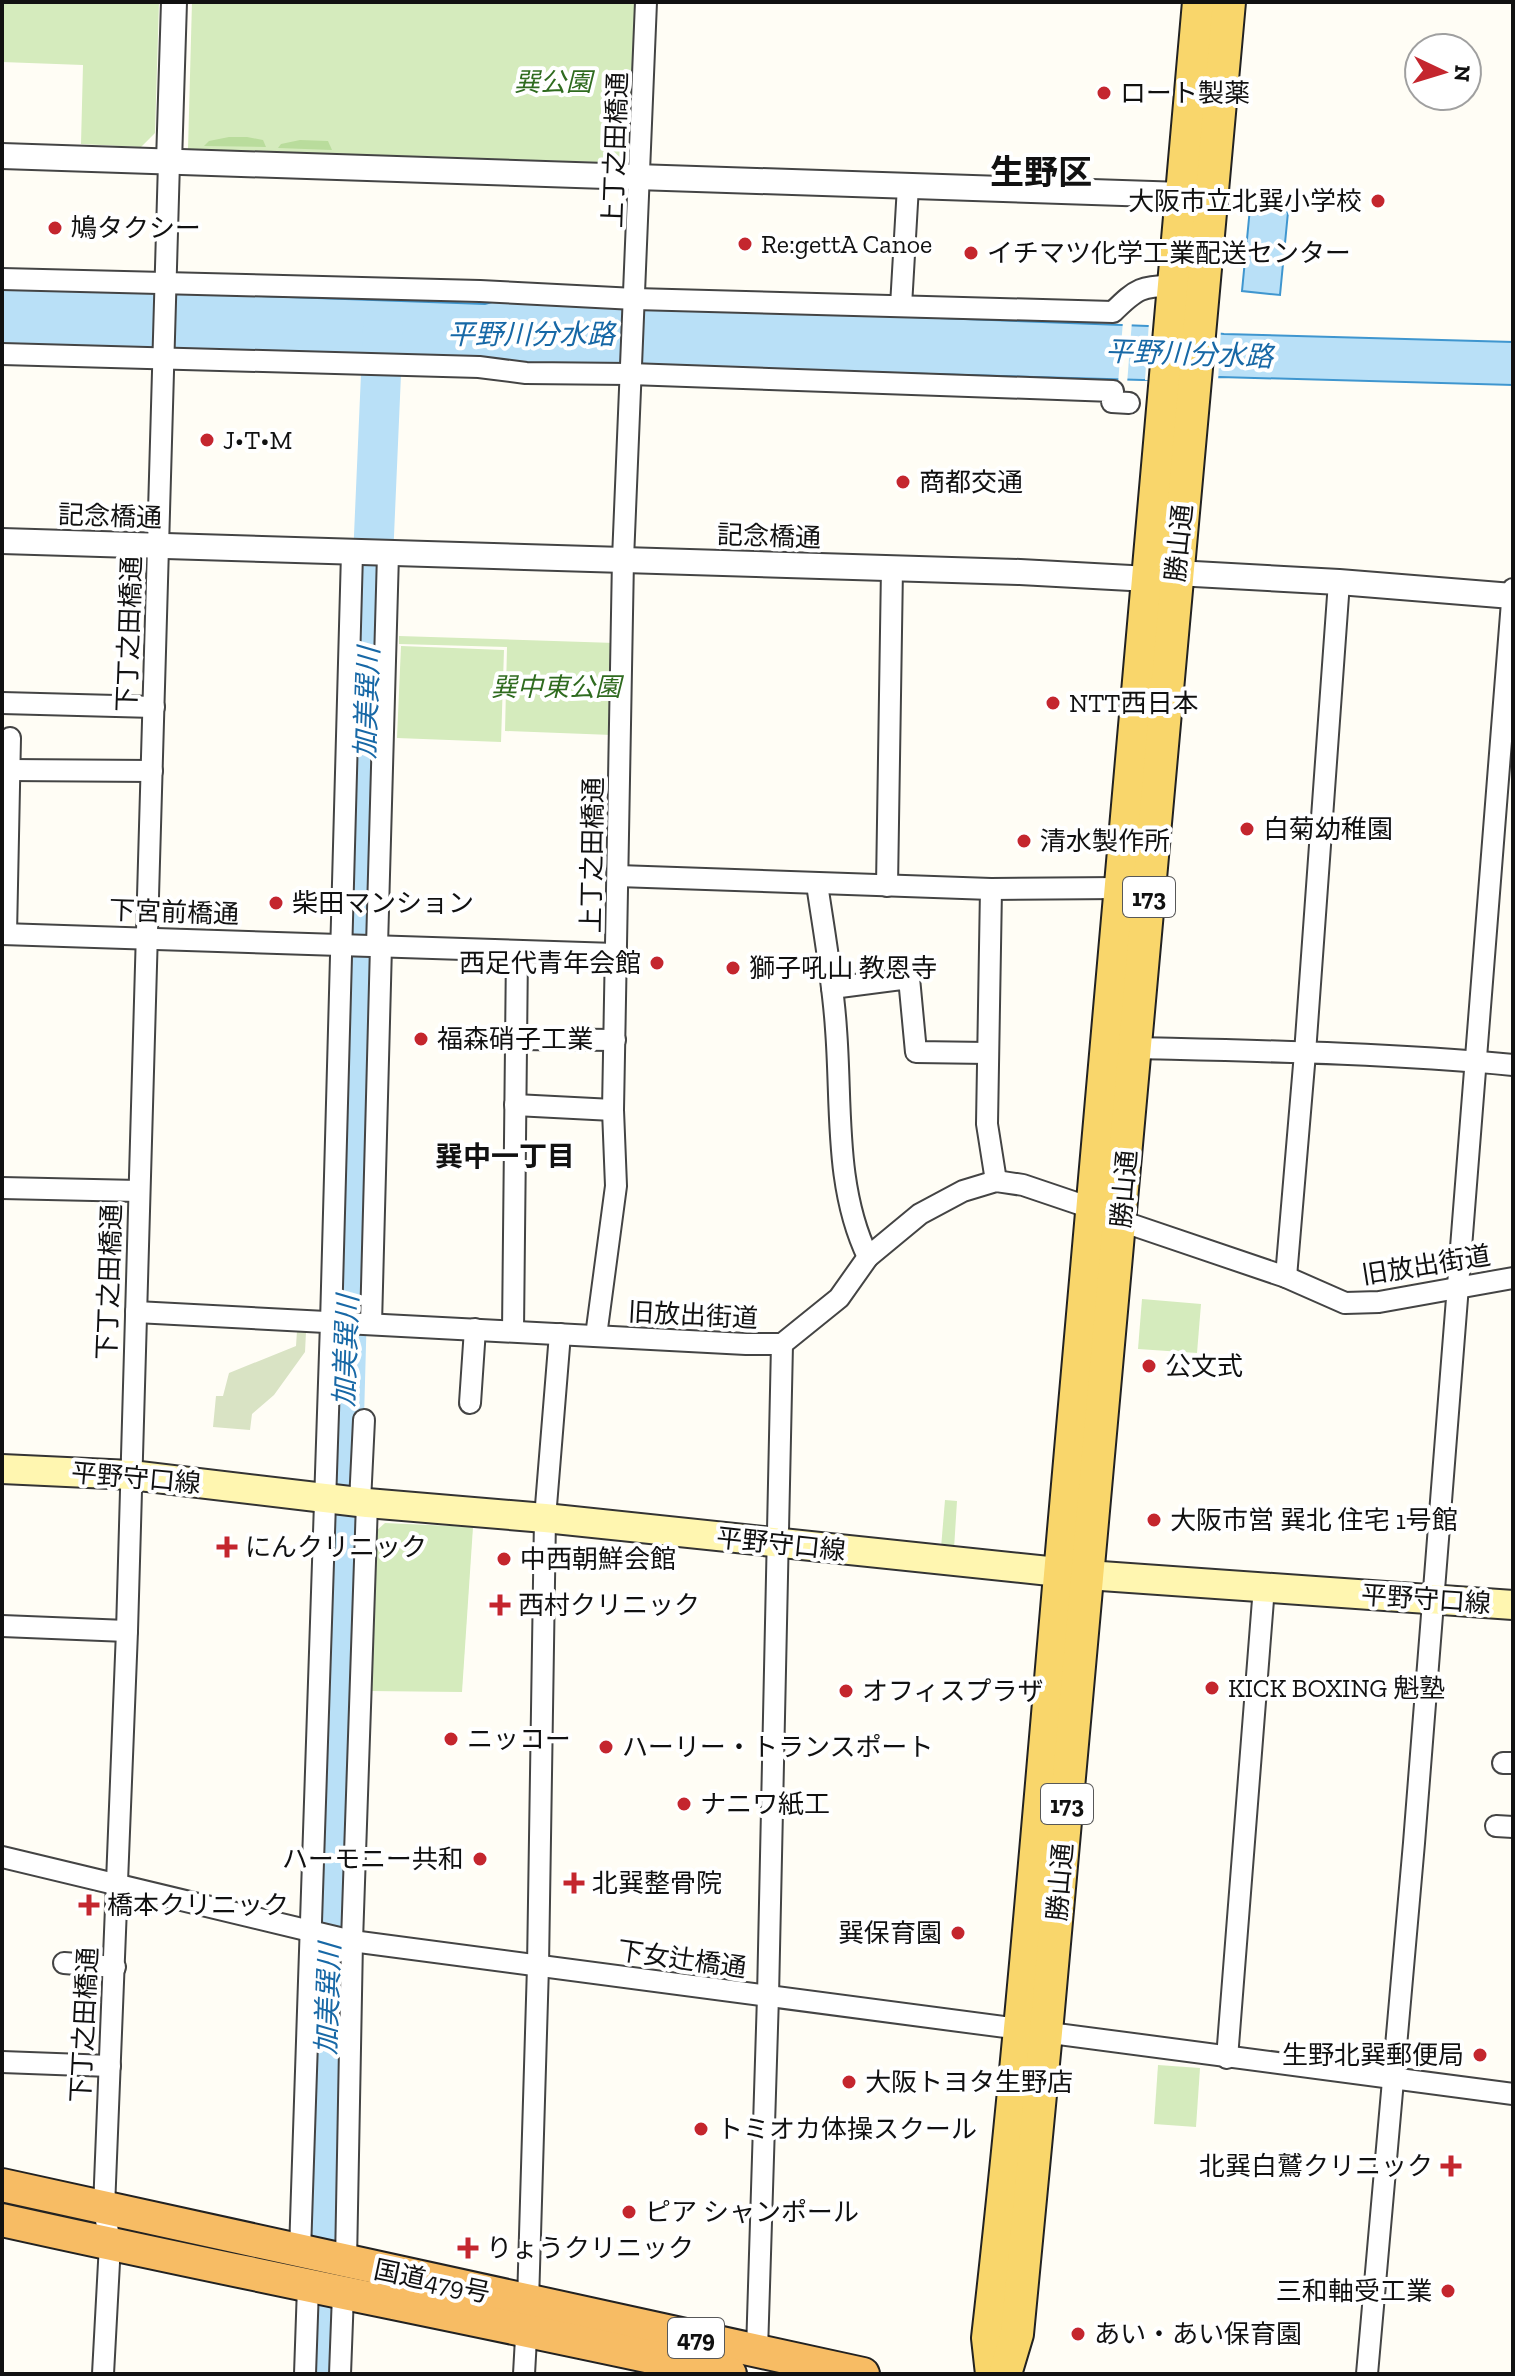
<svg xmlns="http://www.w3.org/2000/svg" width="1515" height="2376" font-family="'Zilla Slab','Noto Sans JP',serif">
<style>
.green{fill:#d5ebbd}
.forest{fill:#b9dc9c}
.cemetery{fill:#d9e3c4}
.water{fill:#b9e0f7;stroke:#3f96cf;stroke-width:2}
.pier{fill:#fffdf5}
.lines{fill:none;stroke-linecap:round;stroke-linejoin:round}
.river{stroke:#b9e0f7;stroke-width:40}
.minor-casing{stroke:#444;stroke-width:24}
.tertiary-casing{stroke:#444;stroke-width:28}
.secondary-casing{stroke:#333;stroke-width:32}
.primary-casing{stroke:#222;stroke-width:36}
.trunk-casing{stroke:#222;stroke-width:36}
.minor{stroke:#fff;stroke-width:20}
.tertiary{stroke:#fff;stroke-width:24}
.secondary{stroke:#fff6b0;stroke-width:28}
.primary{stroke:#f9d66b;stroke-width:32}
.trunk{stroke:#f7bc64;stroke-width:32}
.poi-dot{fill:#c4262e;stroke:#fff;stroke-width:3}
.labels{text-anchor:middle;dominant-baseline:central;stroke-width:8;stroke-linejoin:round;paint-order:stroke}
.shield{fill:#fff;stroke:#585858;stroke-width:2}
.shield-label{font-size:24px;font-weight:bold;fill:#111}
.park-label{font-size:26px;font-style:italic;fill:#2f6b1f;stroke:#fff}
.poi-label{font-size:26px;fill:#111;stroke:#fff;text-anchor:start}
.street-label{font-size:26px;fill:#111;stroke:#fff}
.water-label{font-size:28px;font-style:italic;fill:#1768a6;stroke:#fff}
.neighbourhood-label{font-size:28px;font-weight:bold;fill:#111;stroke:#fff}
.district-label{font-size:34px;font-weight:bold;fill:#111;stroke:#fff}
</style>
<rect width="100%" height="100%" fill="#fffdf5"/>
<g class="green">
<path d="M2,2H159L155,133L141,147L81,144L83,65L2,62Z"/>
<path d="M192,2H636L630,163L188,149Z"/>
<path d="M399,636L615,643L612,735L505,731L507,647L399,644Z"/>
<path d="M401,646L504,650L501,742L397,738Z"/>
<path d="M1142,1299L1201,1304L1197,1353L1138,1349Z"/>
<path d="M945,1500L957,1501L954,1549L941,1548Z"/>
<path d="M385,1523L473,1527L462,1692L369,1691L375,1532Z"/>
<path d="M1158,2065L1200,2068L1196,2127L1154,2124Z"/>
</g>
<g class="forest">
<path d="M229,137H247L263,140L266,147L204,146L209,141Z"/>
<path d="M300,140L328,141L332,150L278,148L281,144Z"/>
</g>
<path class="cemetery" d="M297,1331L306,1332L305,1352L274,1395L252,1414L250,1430L213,1427L216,1396H223L229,1373L296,1346Z"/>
<g class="water">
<path d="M1250,208L1288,212L1280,295L1242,291Z"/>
<path d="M2,287L485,304L506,298L648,307L1148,326L1224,334L1513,342V385L1220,377L1143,380L2,348Z"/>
</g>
<g class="pier">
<path d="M1123,321H1132L1127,384H1118Z"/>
<path d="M1149,322L1221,329L1218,381L1184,382L1145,380Z"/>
</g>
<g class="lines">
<path class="river" d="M318,2374L358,904L383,328"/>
<defs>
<g id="minor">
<path d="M2,279L480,291L635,299L1113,312C1136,289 1142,285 1176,286"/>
<path d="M901,306L908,186"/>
<path d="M2,354L479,367L526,373L630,374L1113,391L1112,402L1129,403"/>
<path d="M2,703L154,707"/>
<path d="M9,770L152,771"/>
<path d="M618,876L991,889L1120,888"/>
<path d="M817,884C824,932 833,981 836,1029C842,1105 834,1187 868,1257"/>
<path d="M887,886L892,568"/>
<path d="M991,889L987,1124L996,1181"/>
<path d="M2,934L615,954"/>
<path d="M6,934L10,738"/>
<path d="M377,946L388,554"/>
<path d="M832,988L909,978L916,1052L988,1053"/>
<path d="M516,1039L615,1040"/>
<path d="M1136,1048C1261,1051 1388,1053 1513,1065"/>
<path d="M515,1105L613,1110"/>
<path d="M2,1188L139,1191"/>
<path d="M1286,1277L1305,1053L1339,582"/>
<path d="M136,1312L746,1344H782L839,1298L868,1257L920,1214L963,1191L996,1181L1023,1185L1094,1209L1121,1221L1286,1277L1345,1303L1379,1302L1513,1278"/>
<path d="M371,1324L381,946"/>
<path d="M513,1331L517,951"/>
<path d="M596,1336L616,1186L613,1110L623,559L646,2"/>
<path d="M470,1403L475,1329"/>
<path d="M360,1502L364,1420"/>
<path d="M2,1626L127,1631"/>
<path d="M1503,1763H1513"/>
<path d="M1496,1826L1513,1827"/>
<path d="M2,1857L352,1941L1513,2094"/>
<path d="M64,1963L115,1967"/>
<path d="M1227,2058L1264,1587"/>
<path d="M2,2062L110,2066"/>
<path d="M300,2251L331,1323L352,553"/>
<path d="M346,2262L352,1941L367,1503"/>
<path d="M757,2351L768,1996L782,1344"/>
<path d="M103,2374L110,2244L104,2208L127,1631L169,162"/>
<path d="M305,2374L308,2287"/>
<path d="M340,2374L343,2294"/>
<path d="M524,2374L528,2302L538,1966L545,1518L560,1334"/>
<path d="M1367,2374L1414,1843L1513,589"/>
</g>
<g id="tertiary">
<path d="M2,156L1183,195"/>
<path d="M169,162L174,2"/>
<path d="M2,541L1020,572L1149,579L1176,573L1339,582L1512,596"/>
</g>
<path id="secondary" d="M2,1469L131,1475L367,1503L545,1518L1087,1575L1513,1605"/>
<g id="primary">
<path d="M992,2374L988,2338C1017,2085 1038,1830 1060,1575C1106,1051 1155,527 1199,2"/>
<path d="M1005,2374L1017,2334L1046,2032L1229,2"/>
</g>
<g id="trunk">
<path d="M2,2185L863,2374"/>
<path d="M2,2220C244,2274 488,2321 730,2374"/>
</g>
</defs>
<use href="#minor" class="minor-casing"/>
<use href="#tertiary" class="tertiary-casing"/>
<use href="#secondary" class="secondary-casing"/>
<use href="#primary" class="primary-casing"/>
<use href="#trunk" class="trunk-casing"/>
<use href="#minor" class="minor"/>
<use href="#tertiary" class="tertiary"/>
<use href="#secondary" class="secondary"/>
<use href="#primary" class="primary"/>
<use href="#trunk" class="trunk"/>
</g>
<g class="poi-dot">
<circle cx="1104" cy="93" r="8"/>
<circle cx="1378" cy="201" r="8"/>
<circle cx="55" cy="228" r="8"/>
<circle cx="745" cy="244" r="8"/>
<circle cx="971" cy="253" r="8"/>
<circle cx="207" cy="440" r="8"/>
<circle cx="903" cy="482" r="8"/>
<circle cx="1053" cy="703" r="8"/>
<circle cx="1247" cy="829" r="8"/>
<circle cx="1024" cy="841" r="8"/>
<circle cx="276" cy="903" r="8"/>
<circle cx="657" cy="963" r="8"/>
<circle cx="733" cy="968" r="8"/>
<circle cx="421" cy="1039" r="8"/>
<circle cx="1149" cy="1366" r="8"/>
<circle cx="1154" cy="1520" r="8"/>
<path d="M223 1535h8v8h8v8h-8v8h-8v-8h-8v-8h8z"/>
<circle cx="504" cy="1559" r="8"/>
<path d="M496 1593h8v8h8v8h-8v8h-8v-8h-8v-8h8z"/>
<circle cx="1212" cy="1688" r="8"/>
<circle cx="846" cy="1691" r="8"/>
<circle cx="451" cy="1739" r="8"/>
<circle cx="606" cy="1747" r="8"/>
<circle cx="684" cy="1804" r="8"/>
<circle cx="480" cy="1859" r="8"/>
<path d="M570 1871h8v8h8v8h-8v8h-8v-8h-8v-8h8z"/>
<path d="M85 1893h8v8h8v8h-8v8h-8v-8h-8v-8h8z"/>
<circle cx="958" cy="1933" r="8"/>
<circle cx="1480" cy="2055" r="8"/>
<circle cx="849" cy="2082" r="8"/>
<circle cx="701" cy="2129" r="8"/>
<path d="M1447 2154h8v8h8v8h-8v8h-8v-8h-8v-8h8z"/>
<circle cx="629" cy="2212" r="8"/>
<path d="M464 2236h8v8h8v8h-8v8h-8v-8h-8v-8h8z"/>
<circle cx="1448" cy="2291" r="8"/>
<circle cx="1078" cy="2334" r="8"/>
</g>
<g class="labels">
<g class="shield">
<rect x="1123" y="877" width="52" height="40" rx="6"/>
<rect x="1041" y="1784" width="52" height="40" rx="6"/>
<rect x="668" y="2318" width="56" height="40" rx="6"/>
</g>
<g class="shield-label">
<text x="1149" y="897">173</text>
<text x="1067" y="1804">173</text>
<text x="696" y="2338">479</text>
</g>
<g class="park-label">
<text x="553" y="82">巽公園</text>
<text x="556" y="687">巽中東公園</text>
</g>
<g class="poi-label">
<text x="1120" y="93">ロート製薬</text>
<text x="1362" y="201" text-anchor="end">大阪市立北巽小学校</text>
<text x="71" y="228">鳩タクシー</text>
<text x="761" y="244">Re:gettA Canoe</text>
<text x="987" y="253">イチマツ化学工業配送センター</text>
<text x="223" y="440">J•T•M</text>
<text x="919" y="482">商都交通</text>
<text x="1069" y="703">NTT西日本</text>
<text x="1263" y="829">白菊幼稚園</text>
<text x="1040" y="841">清水製作所</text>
<text x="292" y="903">柴田マンション</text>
<text x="641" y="963" text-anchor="end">西足代青年会館</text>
<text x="749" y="968">獅子吼山 教恩寺</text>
<text x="437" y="1039">福森硝子工業</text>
<text x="1165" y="1366">公文式</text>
<text x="1170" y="1520">大阪市営 巽北 住宅 1号館</text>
<text x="245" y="1547">にんクリニック</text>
<text x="520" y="1559">中西朝鮮会館</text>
<text x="518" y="1605">西村クリニック</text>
<text x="1228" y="1688">KICK BOXING 魁塾</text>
<text x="862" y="1691">オフィスプラザ</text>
<text x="467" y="1739">ニッコー</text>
<text x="622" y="1747">ハーリー・トランスポート</text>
<text x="700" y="1804">ナニワ紙工</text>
<text x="464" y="1859" text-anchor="end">ハーモニー共和</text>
<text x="592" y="1883">北巽整骨院</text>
<text x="107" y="1905">橋本クリニック</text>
<text x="942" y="1933" text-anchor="end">巽保育園</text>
<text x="1464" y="2055" text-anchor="end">生野北巽郵便局</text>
<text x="865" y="2082">大阪トヨタ生野店</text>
<text x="717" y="2129">トミオカ体操スクール</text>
<text x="1433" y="2166" text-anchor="end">北巽白鷲クリニック</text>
<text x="645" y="2212">ピア シャンポール</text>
<text x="486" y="2248">りょうクリニック</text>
<text x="1432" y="2291" text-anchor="end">三和軸受工業</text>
<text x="1094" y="2334">あい・あい保育園</text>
</g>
<g class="street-label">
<text transform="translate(615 150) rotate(-88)">上丁之田橋通</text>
<text transform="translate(110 516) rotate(2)">記念橋通</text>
<text transform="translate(769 536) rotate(2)">記念橋通</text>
<text transform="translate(1179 543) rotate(-84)">勝山通</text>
<text transform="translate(129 634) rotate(-88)">下丁之田橋通</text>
<text transform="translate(592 855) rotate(-89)">上丁之田橋通</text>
<text transform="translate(174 912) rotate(2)">下宮前橋通</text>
<text transform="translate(1124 1189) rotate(-85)">勝山通</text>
<text transform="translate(1426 1265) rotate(-9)">旧放出街道</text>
<text transform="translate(109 1282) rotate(-88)">下丁之田橋通</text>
<text transform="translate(693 1315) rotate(3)">旧放出街道</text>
<text transform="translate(136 1478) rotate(5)">平野守口線</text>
<text transform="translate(781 1544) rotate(6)">平野守口線</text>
<text transform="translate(1426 1599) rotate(4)">平野守口線</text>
<text transform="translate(1060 1882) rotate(-85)">勝山通</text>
<text transform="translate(682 1959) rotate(8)">下女辻橋通</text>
<text transform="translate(84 2025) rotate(-87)">下丁之田橋通</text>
<text transform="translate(432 2281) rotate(12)">国道479号</text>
</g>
<g class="water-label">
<text x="531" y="334">平野川分水路</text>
<text transform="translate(1189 354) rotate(2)">平野川分水路</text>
<text transform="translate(367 703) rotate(-88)">加美巽川</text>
<text transform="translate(346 1351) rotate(-88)">加美巽川</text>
<text transform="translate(328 1999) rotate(-88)">加美巽川</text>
</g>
<g class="neighbourhood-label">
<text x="505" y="1156">巽中一丁目</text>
</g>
<g class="district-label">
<text x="1041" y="172">生野区</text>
</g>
</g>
<rect width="1515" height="2376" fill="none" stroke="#111111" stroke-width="8"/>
<g transform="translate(1443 72) rotate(94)"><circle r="38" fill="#ffffff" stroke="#a0a0a0" stroke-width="2"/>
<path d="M0-6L14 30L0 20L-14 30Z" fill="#c4262e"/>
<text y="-12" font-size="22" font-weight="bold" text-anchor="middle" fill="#111111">N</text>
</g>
</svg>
